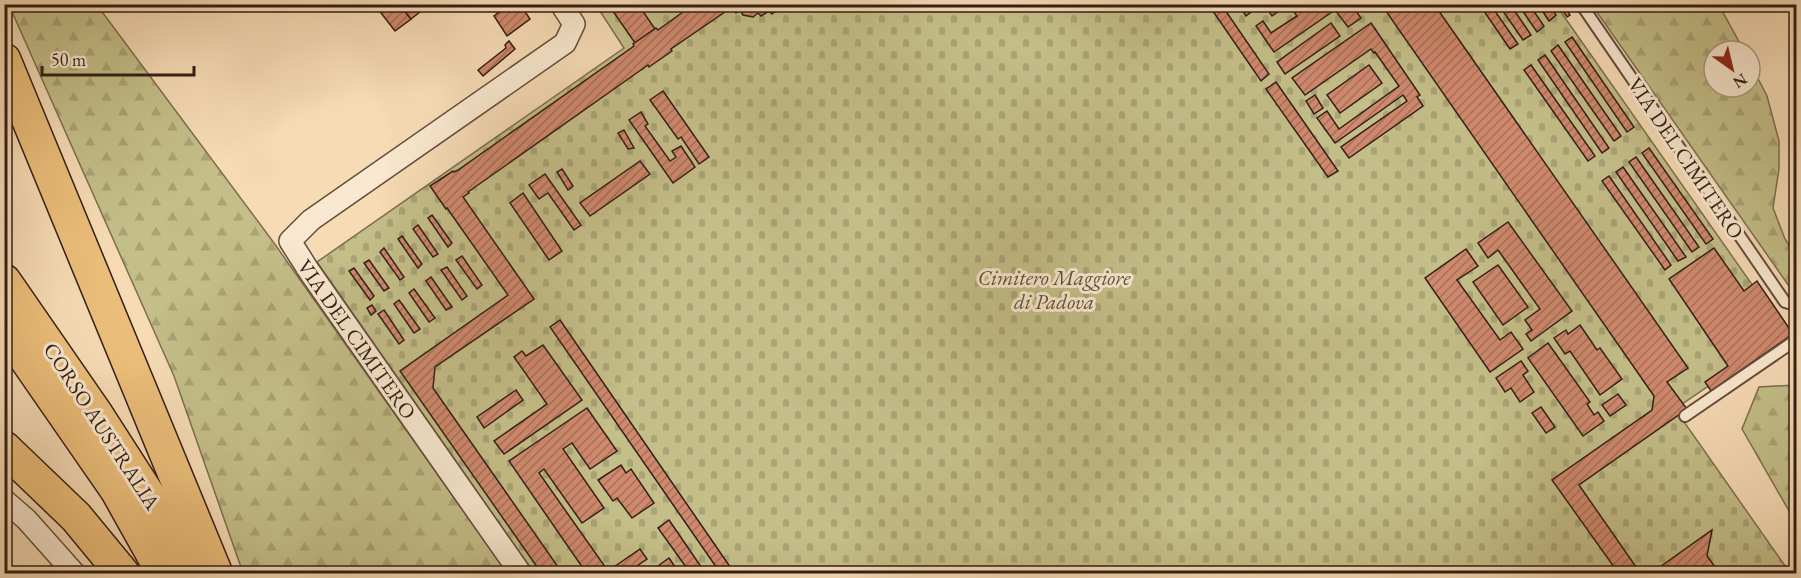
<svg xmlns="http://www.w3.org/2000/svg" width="1801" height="578" font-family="'EB Garamond',serif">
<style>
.forest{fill:url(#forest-firs);stroke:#7c6e4f;stroke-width:1.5}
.cemetery{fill:url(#cemetery-stones);stroke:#7c6e4f;stroke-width:1.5}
.building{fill:url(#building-hatch);stroke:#331e16;stroke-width:1.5}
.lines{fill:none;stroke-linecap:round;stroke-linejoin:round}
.service-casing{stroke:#644d3e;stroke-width:14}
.minor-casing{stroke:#644d3e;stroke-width:24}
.trunk-casing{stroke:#331e16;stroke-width:36}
.service{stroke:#f9e8cf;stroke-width:10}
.minor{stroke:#f9e8cf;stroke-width:21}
.trunk{stroke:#ebbe7a;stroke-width:33}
.labels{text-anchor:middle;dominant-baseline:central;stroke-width:6;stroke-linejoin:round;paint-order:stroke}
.street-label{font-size:21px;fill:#331e16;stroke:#f9e8cf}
.park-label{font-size:21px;font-style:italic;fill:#5e4e38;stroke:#f9e8cf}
</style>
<defs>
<pattern id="forest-firs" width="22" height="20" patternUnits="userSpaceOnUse" patternTransform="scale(1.5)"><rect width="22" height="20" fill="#c4be88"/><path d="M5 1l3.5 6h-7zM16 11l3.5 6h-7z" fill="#a9a375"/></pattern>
<pattern id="cemetery-stones" width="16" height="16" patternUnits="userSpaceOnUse" patternTransform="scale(1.5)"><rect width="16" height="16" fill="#c4be88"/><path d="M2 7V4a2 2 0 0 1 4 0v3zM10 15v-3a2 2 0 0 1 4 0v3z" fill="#a9a375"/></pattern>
<pattern id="building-hatch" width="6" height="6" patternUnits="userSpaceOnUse" patternTransform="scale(1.5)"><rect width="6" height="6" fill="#cf896d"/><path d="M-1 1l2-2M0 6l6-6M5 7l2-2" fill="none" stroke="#a96f59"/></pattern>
</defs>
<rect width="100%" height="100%" fill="#f6dbb5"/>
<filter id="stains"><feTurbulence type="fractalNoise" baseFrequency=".00333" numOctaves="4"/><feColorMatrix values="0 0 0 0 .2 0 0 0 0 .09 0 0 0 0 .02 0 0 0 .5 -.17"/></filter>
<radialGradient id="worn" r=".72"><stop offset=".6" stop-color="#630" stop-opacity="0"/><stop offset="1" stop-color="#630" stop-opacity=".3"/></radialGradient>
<g class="forest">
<path d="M9,5H97L274,243L507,573H243L174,376Z"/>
<path d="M1592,5H1719L1744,51H1714V87H1750V63L1767,96L1779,141V169L1773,208L1785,239L1796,256V296Z"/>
<path d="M1796,385V523L1742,429L1759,387Z"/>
</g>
<path class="cemetery" d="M596,5H1556L1786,333L1675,409L1790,573H534L317,262L624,48Z"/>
<g class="building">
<path d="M374,4H399L411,19L395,31Z"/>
<path d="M399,4H430L411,19Z"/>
<path d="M510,4H520L530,19L507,36L494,16Z"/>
<path d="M608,4H638L655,29L635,43Z"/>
<path d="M694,4H730L732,7L671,49L672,51L649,67L648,65L468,192L469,193L463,197L534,299L435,367L433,388L563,574H542L400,371L508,295L447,208L446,209L430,186L453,171L454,172L458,170L634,46L633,44L656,28L658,30Z"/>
<path d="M730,4H784V5L772,14L769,11L761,16L758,13L753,17L743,15L740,10L736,13Z"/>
<path d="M1208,4H1221L1269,74L1261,81Z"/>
<path d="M1238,4H1252L1255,9L1246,16Z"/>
<path d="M1264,4H1289L1272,16Z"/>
<path d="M1298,4H1303L1305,7L1309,4H1351L1361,18L1348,27L1335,10L1274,52L1256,26L1263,21L1271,33L1297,16L1292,9Z"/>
<path d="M1381,4H1434L1688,368L1667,382L1687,409L1579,485L1641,574H1635L1632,569L1625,574H1619L1552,480L1652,410L1654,396Z"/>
<path d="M1479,4H1490L1518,44L1510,49Z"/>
<path d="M1498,4H1510L1531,35L1523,40Z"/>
<path d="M1518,4H1529L1544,26L1537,32Z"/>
<path d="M1538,4H1549L1556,15L1549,21Z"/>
<path d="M1558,4H1563L1570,15L1567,17Z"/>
<path d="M1331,23L1340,36L1285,74L1277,62Z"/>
<path d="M1371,23L1420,95L1417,97L1423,106L1349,158L1341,147L1407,101L1403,95L1335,143L1317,118L1327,111L1339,129L1399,86L1375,52L1374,53L1371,49L1305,95L1292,78Z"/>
<path d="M1572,37L1634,127L1627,132L1565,42Z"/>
<path d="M509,41L515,49L483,76L478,70L506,48L505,45Z"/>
<path d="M1558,45L1621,136L1614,141L1551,51Z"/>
<path d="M1545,55L1609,148L1602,153L1538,60Z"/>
<path d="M1369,65L1382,83L1340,113L1327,95Z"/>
<path d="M1531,65L1595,156L1588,161L1524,70Z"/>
<path d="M1276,82L1338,171L1328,177L1266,89Z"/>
<path d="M663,91L709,157L699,164L681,137L678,139L650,100Z"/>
<path d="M1315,95L1323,108L1314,114L1306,101Z"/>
<path d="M641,112L648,124L645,126L670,161L676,157L672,151L681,146L695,167L673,183L629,120Z"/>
<path d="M624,130L634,148L628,149L618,133Z"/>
<path d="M1649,148L1713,239L1706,244L1642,153Z"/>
<path d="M1636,157L1699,247L1692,252L1629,162Z"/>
<path d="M640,161L650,174L590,216L580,203Z"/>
<path d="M1623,167L1686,257L1678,261L1616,172Z"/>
<path d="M562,169L573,186L568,190L557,172Z"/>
<path d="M545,174L581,225L574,230L548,193L539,199L529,185Z"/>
<path d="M1609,176L1671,265L1665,270L1602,181Z"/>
<path d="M523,193L562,251L549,260L510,203Z"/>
<path d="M432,215L452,243L448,247L428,218Z"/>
<path d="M1508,222L1572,311L1531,341L1526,334L1532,330L1525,320L1540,309L1498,250L1488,258L1478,243Z"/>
<path d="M418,225L438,254L433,257L413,229Z"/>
<path d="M402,236L422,264L418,268L398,239Z"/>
<path d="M384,248L404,277L400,280L380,252Z"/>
<path d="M1714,248L1744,291L1757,281L1793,334L1711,391L1705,382L1728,366L1669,279Z"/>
<path d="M1466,249L1478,266L1457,280L1500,340L1511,332L1523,349L1490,372L1425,278Z"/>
<path d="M462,256L482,285L477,289L456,260Z"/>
<path d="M369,260L389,288L384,291L364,263Z"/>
<path d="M1498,265L1528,307L1503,325L1473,282Z"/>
<path d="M447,267L467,296L462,300L441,270Z"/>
<path d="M354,268L374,296L370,300L349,271Z"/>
<path d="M431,277L452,307L446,310L426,281Z"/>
<path d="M414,289L435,318L429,322L409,293Z"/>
<path d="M399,300L420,329L414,333L394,304Z"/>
<path d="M372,305L376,311L371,315L367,308Z"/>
<path d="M384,310L404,340L399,344L378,314Z"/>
<path d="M560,320L735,574H721L550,327Z"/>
<path d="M1580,325L1597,350L1600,348L1622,379L1600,395L1570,351L1565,354L1554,338L1566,330L1568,334Z"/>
<path d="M1548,343L1590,402L1587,404L1594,415L1598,412L1604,421L1583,436L1528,358Z"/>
<path d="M543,345L582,400L504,454L494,441L547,404L514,357L522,351L526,356Z"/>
<path d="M1521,361L1528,371L1523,375L1534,392L1520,402L1511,388L1505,392L1496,378Z"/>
<path d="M516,390L523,400L484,428L477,417Z"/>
<path d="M1618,394L1626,405L1610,416L1602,405Z"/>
<path d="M1541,407L1555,427L1546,433L1532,413Z"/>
<path d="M587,408L617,451L590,469L572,443L563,449L604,508L582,523L544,469L539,473L608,571L640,549L647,559L628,572L630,574H587L509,461Z"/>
<path d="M621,465L626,473L631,469L654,503L632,518L617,498L613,501L598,480Z"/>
<path d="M669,520L706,574H691L658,528Z"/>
<path d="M1712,530L1707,556L1716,568L1708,574H1650Z"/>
<path d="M669,558L680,574H647Z"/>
</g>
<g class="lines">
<defs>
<g id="service">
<path d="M1581,4L1785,302L1796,305"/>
<path d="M1685,416L1796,340"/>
</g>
<g id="minor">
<path d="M4,500L26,519L75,574"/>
<path d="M521,574L309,271L290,241L311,220L565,43L574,24L561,4"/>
</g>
<g id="trunk">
<path d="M4,60L216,574"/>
<path d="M4,281L96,414L150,498L194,574"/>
<path d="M4,327L117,490L164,574"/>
<path d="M4,448L76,517L123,574"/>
</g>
</defs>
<use href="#service" class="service-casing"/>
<use href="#minor" class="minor-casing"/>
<use href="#trunk" class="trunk-casing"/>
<use href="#service" class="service"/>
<use href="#minor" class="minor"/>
<use href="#trunk" class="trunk"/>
</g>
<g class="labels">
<g class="street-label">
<text transform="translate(1686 158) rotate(56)">VIA DEL CIMITERO</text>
<text transform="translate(357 339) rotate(55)">VIA DEL CIMITERO</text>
<text transform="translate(102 426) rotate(57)">CORSO AUSTRALIA</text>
</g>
<g class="park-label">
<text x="1054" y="277">Cimitero Maggiore<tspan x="1054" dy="24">di Padova</tspan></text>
</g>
</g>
<rect width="1801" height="578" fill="none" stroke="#f6dbb5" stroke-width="24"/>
<rect x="6" y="6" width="1789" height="566" fill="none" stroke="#331e16" stroke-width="3"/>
<rect x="12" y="12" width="1777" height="554" fill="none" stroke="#331e16" stroke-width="1.5"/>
<g transform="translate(1732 69) rotate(146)"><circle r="28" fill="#f9e8cf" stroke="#aa9785" stroke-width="1.5"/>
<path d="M0-4.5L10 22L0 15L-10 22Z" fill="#8f2418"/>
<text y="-9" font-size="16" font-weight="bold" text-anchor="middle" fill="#331e16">N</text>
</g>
<path d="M42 66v9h152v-9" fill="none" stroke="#331e16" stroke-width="3"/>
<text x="51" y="66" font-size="18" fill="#331e16" stroke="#f9e8cf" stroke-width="4.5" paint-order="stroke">50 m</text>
<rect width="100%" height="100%" filter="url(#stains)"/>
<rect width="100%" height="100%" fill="url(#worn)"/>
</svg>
